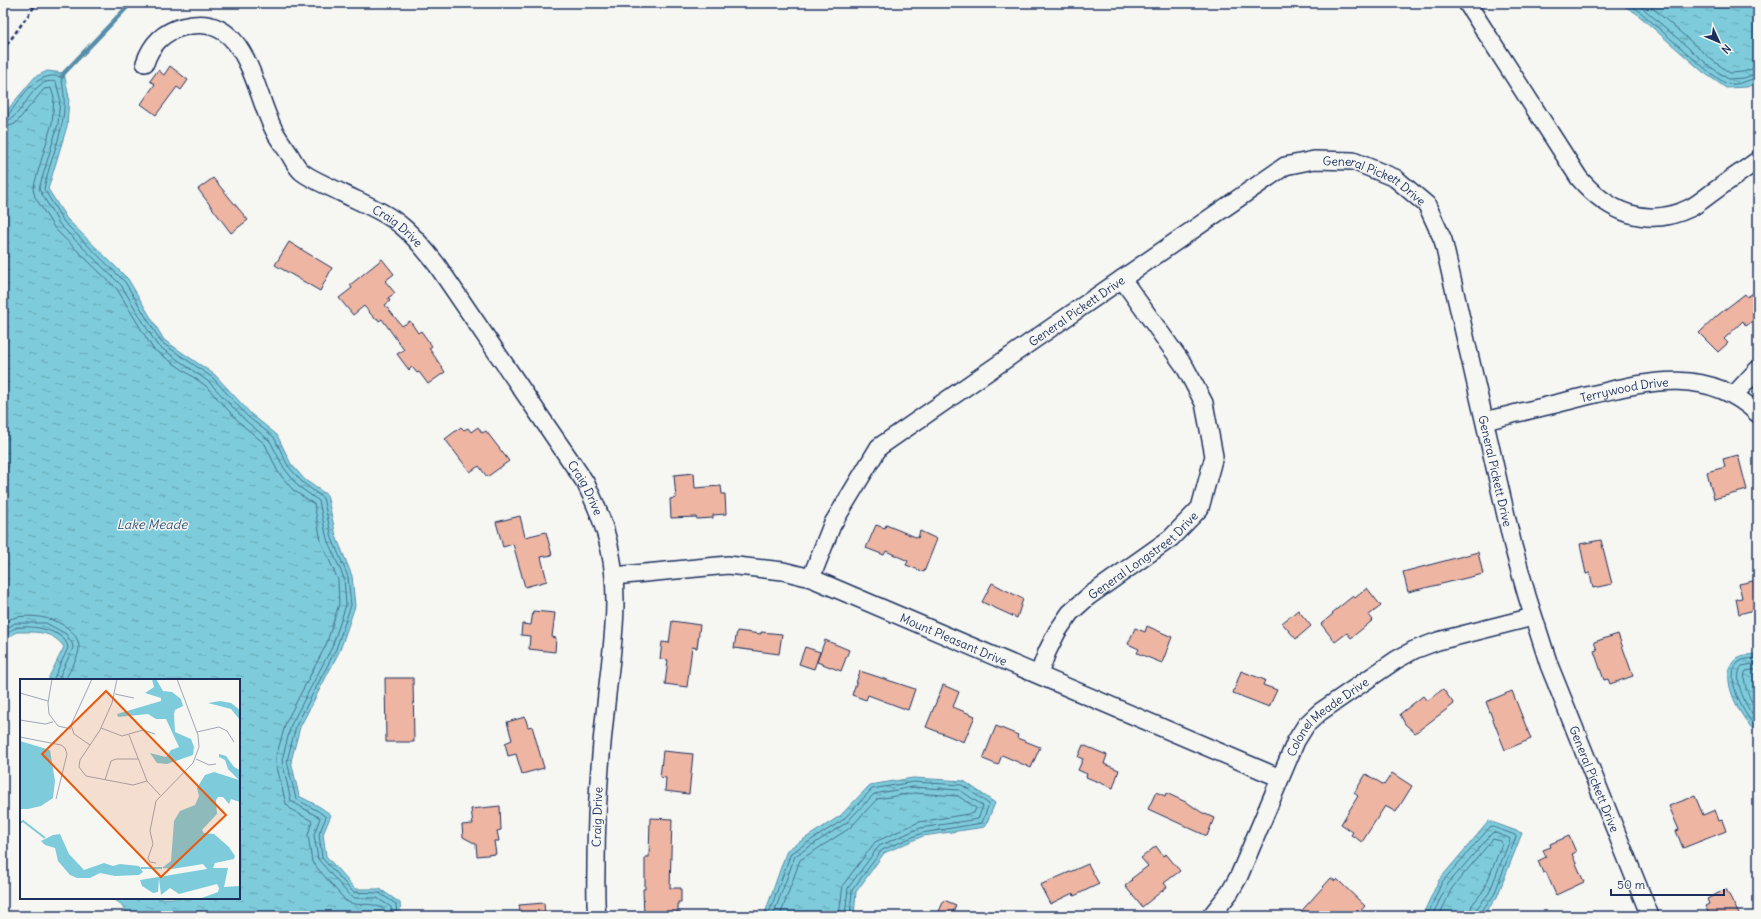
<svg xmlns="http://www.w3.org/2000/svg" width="1761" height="919" font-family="Delius,sans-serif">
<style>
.water{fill:url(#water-ripples);stroke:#568da9}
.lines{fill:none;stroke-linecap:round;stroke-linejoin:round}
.shore{stroke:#436e90;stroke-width:1}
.stream{stroke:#568da9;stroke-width:4.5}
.building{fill:#edb5a2;stroke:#1b2f5e}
.minor-casing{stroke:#1b2f5e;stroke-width:20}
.path{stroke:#1b2f5e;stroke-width:2.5;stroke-dasharray:4 3;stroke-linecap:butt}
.minor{stroke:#f6f6f2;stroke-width:17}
.labels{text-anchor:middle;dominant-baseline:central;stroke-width:3;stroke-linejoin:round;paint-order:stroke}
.street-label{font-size:12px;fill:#1b2f5e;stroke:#f6f6f2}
.water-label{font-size:13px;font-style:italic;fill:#34567d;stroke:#f6f6f2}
.inset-river{fill:none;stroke:#7eccdb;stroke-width:2}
.inset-road{fill:none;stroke:#9ea6b7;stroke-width:1}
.view{fill:#e8590c;fill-opacity:0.15;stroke:#e8590c;stroke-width:2}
.inset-edge{fill:none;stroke:#1b2f5e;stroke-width:2}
</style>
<defs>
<pattern id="water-ripples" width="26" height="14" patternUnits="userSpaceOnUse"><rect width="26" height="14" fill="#7eccdb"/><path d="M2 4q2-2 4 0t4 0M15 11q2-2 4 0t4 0" fill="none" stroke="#66a6b5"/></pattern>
</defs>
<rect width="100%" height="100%" fill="#f6f6f2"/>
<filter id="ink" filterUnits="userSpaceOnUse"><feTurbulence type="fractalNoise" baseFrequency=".025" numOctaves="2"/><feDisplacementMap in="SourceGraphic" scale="8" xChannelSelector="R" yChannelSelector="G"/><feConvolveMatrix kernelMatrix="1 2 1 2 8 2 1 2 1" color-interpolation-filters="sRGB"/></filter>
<g filter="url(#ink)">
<g class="water">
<path d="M1619,3H1758V82L1747,87L1726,88L1703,72L1636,13Z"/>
<path d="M47,71L64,73L69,98L67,126L48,189L67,219L128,279L164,340L215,375L251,414L277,435L291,464L305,480L327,495L336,536L352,576L355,606L340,650L300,727L291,761L299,796L320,807L331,815L323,834L326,856L355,889H380L400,903L401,916H129L121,904L112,898H239V680H49V677L64,647C52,630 35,632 16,632L3,643V115L35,77Z"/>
<path d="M1758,654V734C1742,721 1715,675 1737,658C1743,654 1751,655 1758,654Z"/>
<path d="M913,778L964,781L995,803L985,827L923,836L884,853L856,892L854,916H764L787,850L840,816L870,785Z"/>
<path d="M1489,821L1522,833L1497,897L1483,916H1422L1439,880Z"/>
</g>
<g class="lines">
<g class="shore">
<path d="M1627,3L1638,10C1653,22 1715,81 1728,84C1739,86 1748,79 1758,78"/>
<path d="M1637,3L1708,65L1728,79L1744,78L1758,73"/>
<path d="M1647,3L1712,60L1730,73L1743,72L1758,67"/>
<path d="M3,117L8,115C21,99 36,70 61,77C72,120 52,149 44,189L64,222L125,282L161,342L213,378L248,417L274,437L288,466L302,482L323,498L332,538L348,577L351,605L336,649L296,726L287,761L296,799L318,811L326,817L319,834L322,858L353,892L379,893L396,904L397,916"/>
<path d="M3,122C24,120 31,75 56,82L60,98L58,124L39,189L60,225L121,285L157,345L209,382L245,420L270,441L284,468L298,486L319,501L327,539L344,578L346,605L332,647L291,725L282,760L291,801L320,818L314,835L318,859L350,896L355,898H377L391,907L392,916"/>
<path d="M3,128L15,124L44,89L51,88L54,98L52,123L33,189L35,197L55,229L117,289L153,349L206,386L241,424L265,444L278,472L293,490L314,504L321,541L338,580L339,604L326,645L286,722L276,757V763L286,804L292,810L312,821L308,835L312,862L346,901C361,909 368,899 385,910L386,916"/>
<path d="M3,623C21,608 76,618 79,646C80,657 69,671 65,680"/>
<path d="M3,631L15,623H46L66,634L72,643L73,648L58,680"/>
<path d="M3,638C6,635 11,629 16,628C30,624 66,630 68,648L53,680"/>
<path d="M1758,658C1752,659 1744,658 1739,662C1722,675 1745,718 1758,729"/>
<path d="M1758,663L1742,666C1731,679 1748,711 1758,722"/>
<path d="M1758,669L1746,671C1740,680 1752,704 1758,713"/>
<path d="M768,916L791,853L843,820L872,789L913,782L962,785L989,804L982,823L922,833L882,850L852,890L850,916"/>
<path d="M773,916L795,856L846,823L874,794L913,787L960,790L983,806L978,819L920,828L879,846L848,888L845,916"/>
<path d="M780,916L800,860L850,828L877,799L914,793L958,796L976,808L974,813L919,822L875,842L843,885L839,916"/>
<path d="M1427,916L1442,882L1491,826L1515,835L1516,837L1494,895L1482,910L1480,916"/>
<path d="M1432,916L1447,885L1493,832L1509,838L1510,840L1489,893L1477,908L1475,916"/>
<path d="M1439,916L1452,888L1493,839L1501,841L1502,844L1484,890L1472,905L1469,916"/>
</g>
<path class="stream" d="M62,77L64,73L131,3"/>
</g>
<g class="building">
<path d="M170,66L188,80L181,90L177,87L156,115L141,104L155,84L150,81L158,70L164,75Z"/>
<path d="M213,178L248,220L231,233L198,189Z"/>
<path d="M289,242L332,268L320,291L275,265Z"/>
<path d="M382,259L394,274L385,281L395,293L388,298L390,301L385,305L402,326L410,321L418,333L421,331L432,346L429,348L445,372L428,384L419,372L417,373L412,367L409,370L397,354L404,350L382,319L379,321L377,318L375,319L364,306L353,315L339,298L352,288L350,285Z"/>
<path d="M1758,290V317L1746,326L1743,321L1724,339L1728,343L1718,352L1699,333L1718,315L1745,294L1747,297Z"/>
<path d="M461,427L464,430L468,428L471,432L478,427L482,433L486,431L509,461L487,477L479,466L470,472L445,439Z"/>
<path d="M1738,455L1747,490L1714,499L1707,472L1725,467L1723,459Z"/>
<path d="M694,473L695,488L721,486L722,494H725L726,514L713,515V518L697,519L696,517L671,518L670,499L676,498L674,475Z"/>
<path d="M520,516L525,537L546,532L552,555L541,557L547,581L525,587L513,544L503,547L496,522Z"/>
<path d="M876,525L885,528L886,525L918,538L920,531L937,539L924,572L906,565L908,561L886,551L884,555L866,548Z"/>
<path d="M1601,540L1612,584L1593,588L1590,573L1586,574L1580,544Z"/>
<path d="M1478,552L1483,574L1408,592L1403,572Z"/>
<path d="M1758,580V609L1739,614L1736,599L1742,598L1739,584Z"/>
<path d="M992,583L1023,599L1017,618L982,602Z"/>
<path d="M1367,588L1381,606L1369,615L1373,620L1351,638L1347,633L1335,642L1321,624L1333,614L1332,613L1353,596L1355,598Z"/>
<path d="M1298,610L1311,626L1296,639L1282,623Z"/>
<path d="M533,611L555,613L552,637L556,638L555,652L529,649L530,636L521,635L522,624L531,625Z"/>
<path d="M672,621L700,625L697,648L692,647L687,687L665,684L668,660L660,659L662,642L669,643Z"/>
<path d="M1147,626L1172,637L1162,663L1137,653L1139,649L1128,644L1135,628L1145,632Z"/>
<path d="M737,631L761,634V632L782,634L779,654L734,648Z"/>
<path d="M1618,634L1633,676L1610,684L1608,679L1604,680L1594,651L1597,650L1594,642Z"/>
<path d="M825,640L849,650L841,671L817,662Z"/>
<path d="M805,647L820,652L814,669L799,664Z"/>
<path d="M860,671L915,689L908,710L868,695L866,700L852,695Z"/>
<path d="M1241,671L1265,680L1263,685L1277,690L1269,707L1233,693Z"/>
<path d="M385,678H413L414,742H386Z"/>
<path d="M943,685L959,692L953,707L975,716L964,742L926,727Z"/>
<path d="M1443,689L1454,704L1415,733L1405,724L1400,714L1423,696L1427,701Z"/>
<path d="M1512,691L1531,739L1505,750L1486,702Z"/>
<path d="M525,717L528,727L532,726L544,768L522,774L516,754L508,756L505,743L512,740L507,722Z"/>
<path d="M996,726L1018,735L1017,738L1040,747L1031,768L1002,755L998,765L983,759Z"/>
<path d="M1083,745L1107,755L1104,764L1119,770L1113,788L1086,777L1087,774L1078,770L1083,759L1078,757Z"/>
<path d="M663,751L693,754L689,794L665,791L666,778L660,777Z"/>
<path d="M1392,773L1412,786L1396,812L1385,806L1362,842L1351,835L1353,832L1341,824L1358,796L1354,793L1366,774L1384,785Z"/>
<path d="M1156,792L1165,796L1166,793L1188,803L1201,812L1214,818L1207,836L1148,809Z"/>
<path d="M1695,796L1703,815L1715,810L1719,821L1722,820L1726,831L1683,848L1676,831L1679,830L1669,806Z"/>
<path d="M500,806L501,830L497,831L499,841H494L496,854L477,856L476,844L463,837L462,825L473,824L471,809Z"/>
<path d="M650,818L672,819L670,888H681V902H678V916H644L643,889H645V857H649Z"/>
<path d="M1569,836L1576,852L1572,854L1584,882L1556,895L1546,872L1543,873L1538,861L1546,857L1543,850L1551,847L1550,844Z"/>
<path d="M1156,846L1163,856L1166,854L1180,871L1164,883L1167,887L1142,907L1125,886L1132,880L1131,879L1148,866L1141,858Z"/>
<path d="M1088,864L1099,884L1074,896L1073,893L1050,904L1040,885Z"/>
<path d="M1331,878L1335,881L1337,879L1365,906L1356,916H1297Z"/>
<path d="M1726,889L1740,916H1710L1705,906L1709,904L1707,899Z"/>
<path d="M944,900L956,905L951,916H937Z"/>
<path d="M544,903L545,916H521L519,905Z"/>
</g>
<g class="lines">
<defs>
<g id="minor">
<path d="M1467,3L1579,178C1608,212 1647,229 1690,208C1698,204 1706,197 1713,192C1728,181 1743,171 1758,160"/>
<path id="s1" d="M145,63C151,45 163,32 182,27C248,9 253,92 275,132C279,140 285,147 290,155C293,160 297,168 302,172C312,180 331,187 342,193C362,203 386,212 403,227C416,238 427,252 437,265L585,482C596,504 605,526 610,550C621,601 611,653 606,704C600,757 596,811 596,864C596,882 595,899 597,916"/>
<path d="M1734,395L1758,369"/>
<path id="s2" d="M1485,421C1516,413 1548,406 1579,398C1641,383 1706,363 1758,414"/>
<path id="s3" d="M614,576L728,565L783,571L811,578L1280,778"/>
<path id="s4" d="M811,578L832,525L879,447L1285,166L1314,160L1353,161L1395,178L1427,205L1443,240L1513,546L1527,596L1549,665L1650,916"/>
<path id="s5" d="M1039,674L1047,652L1057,632L1070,613L1089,596L1171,538L1200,508L1214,456L1204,403L1185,367L1122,279"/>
<path id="s6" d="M1211,916L1230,892L1239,876L1296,741L1306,725L1320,712L1396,660L1414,650L1438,641L1533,617"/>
</g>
</defs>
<use href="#minor" class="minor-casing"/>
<path class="path" d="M3,50L37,3"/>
<use href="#minor" class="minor"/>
</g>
</g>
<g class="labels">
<g class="street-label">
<text stroke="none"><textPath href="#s4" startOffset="737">General Pickett Drive</textPath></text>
<text stroke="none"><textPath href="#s1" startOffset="370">Craig Drive</textPath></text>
<text stroke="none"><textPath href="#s4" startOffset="388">General Pickett Drive</textPath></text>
<text stroke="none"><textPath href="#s2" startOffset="143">Terrywood Drive</textPath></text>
<text stroke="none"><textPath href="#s4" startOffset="1073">General Pickett Drive</textPath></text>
<text stroke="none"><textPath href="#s1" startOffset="694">Craig Drive</textPath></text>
<text stroke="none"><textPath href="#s5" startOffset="162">General Longstreet Drive</textPath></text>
<text stroke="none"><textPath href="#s3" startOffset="354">Mount Pleasant Drive</textPath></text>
<text stroke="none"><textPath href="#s6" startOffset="235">Colonel Meade Drive</textPath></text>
<text stroke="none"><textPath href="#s4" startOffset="1397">General Pickett Drive</textPath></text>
<text transform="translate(597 817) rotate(-88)">Craig Drive</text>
</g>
<g class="water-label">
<text x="152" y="524">Lake Meade</text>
</g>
</g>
<g transform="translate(20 679)">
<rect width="220" height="220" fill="#f6f6f2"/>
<path d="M132,0H136L143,12L152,13L161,20L163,27L155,31L154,35L155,53L171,60L174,68L173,76L147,85L137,84L130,74L146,78L151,71L159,68L146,40H136L128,35L98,38L97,35L141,22V19L125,14L134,8ZM200,22L211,24L220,31V41L211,30L188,24ZM0,62L30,71L35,102L33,119L21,127L8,130H0ZM199,75L206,77L214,88L220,91V123L211,120L209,125L203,118H198L196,121L197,135L182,151L184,154L194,155L209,168L215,177L214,180L195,184L193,189H208L204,208L220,207V220H179L198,213L199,209L197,205L159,215L150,209L141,216L139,200L138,213L133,214L122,207L120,201L187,190L183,185L152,190L142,189L151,182L154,142L160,132L175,126L179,117L177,109L185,96L194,93L219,101L208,90L205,81L199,78ZM40,155L49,175L64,191L84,184L93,187L100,185L119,187L123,193L119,196L95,197L80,194L70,199H57L50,196L38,182L35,169L25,166L21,162L33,156Z" fill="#7eccdb"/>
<path class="inset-river" d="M0,144L3,142L25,159M121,189H142"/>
<path class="inset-road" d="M32,0L28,24L29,35L38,47L51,50M97,0L92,24L80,51L60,81L59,88L66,97L113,106L127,102M0,14L28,22M95,15L114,19M0,41L25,45L33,43M81,49L102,57L123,51L135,55M177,53L199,48L207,52L214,63M109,56L127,102L140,116M0,58L41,66L45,69L47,75L36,120M70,66L54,55L51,46L72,0M176,80L189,86L196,85M85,101L91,82L96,80H118M136,184L130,183L128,179L133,165L130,152L136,122L173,84L179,68L178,56L157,0"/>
<path class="view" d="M86,12L206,136L141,198L22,75Z"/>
<rect width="220" height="220" class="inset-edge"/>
</g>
<rect width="1761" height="919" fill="none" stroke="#f6f6f2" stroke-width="16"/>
<rect x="8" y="8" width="1745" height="903" fill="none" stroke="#1b2f5e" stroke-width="1.5" filter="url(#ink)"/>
<g transform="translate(1719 42) rotate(134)" stroke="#f6f6f2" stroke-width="3" paint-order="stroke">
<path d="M0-3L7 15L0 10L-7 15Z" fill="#1b2f5e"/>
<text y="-6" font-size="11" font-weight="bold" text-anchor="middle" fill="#1b2f5e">N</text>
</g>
<path d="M1611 889v6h113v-6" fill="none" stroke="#1b2f5e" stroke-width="2"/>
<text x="1617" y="889" font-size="12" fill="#1b2f5e" stroke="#f6f6f2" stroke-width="3" paint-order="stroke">50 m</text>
</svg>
